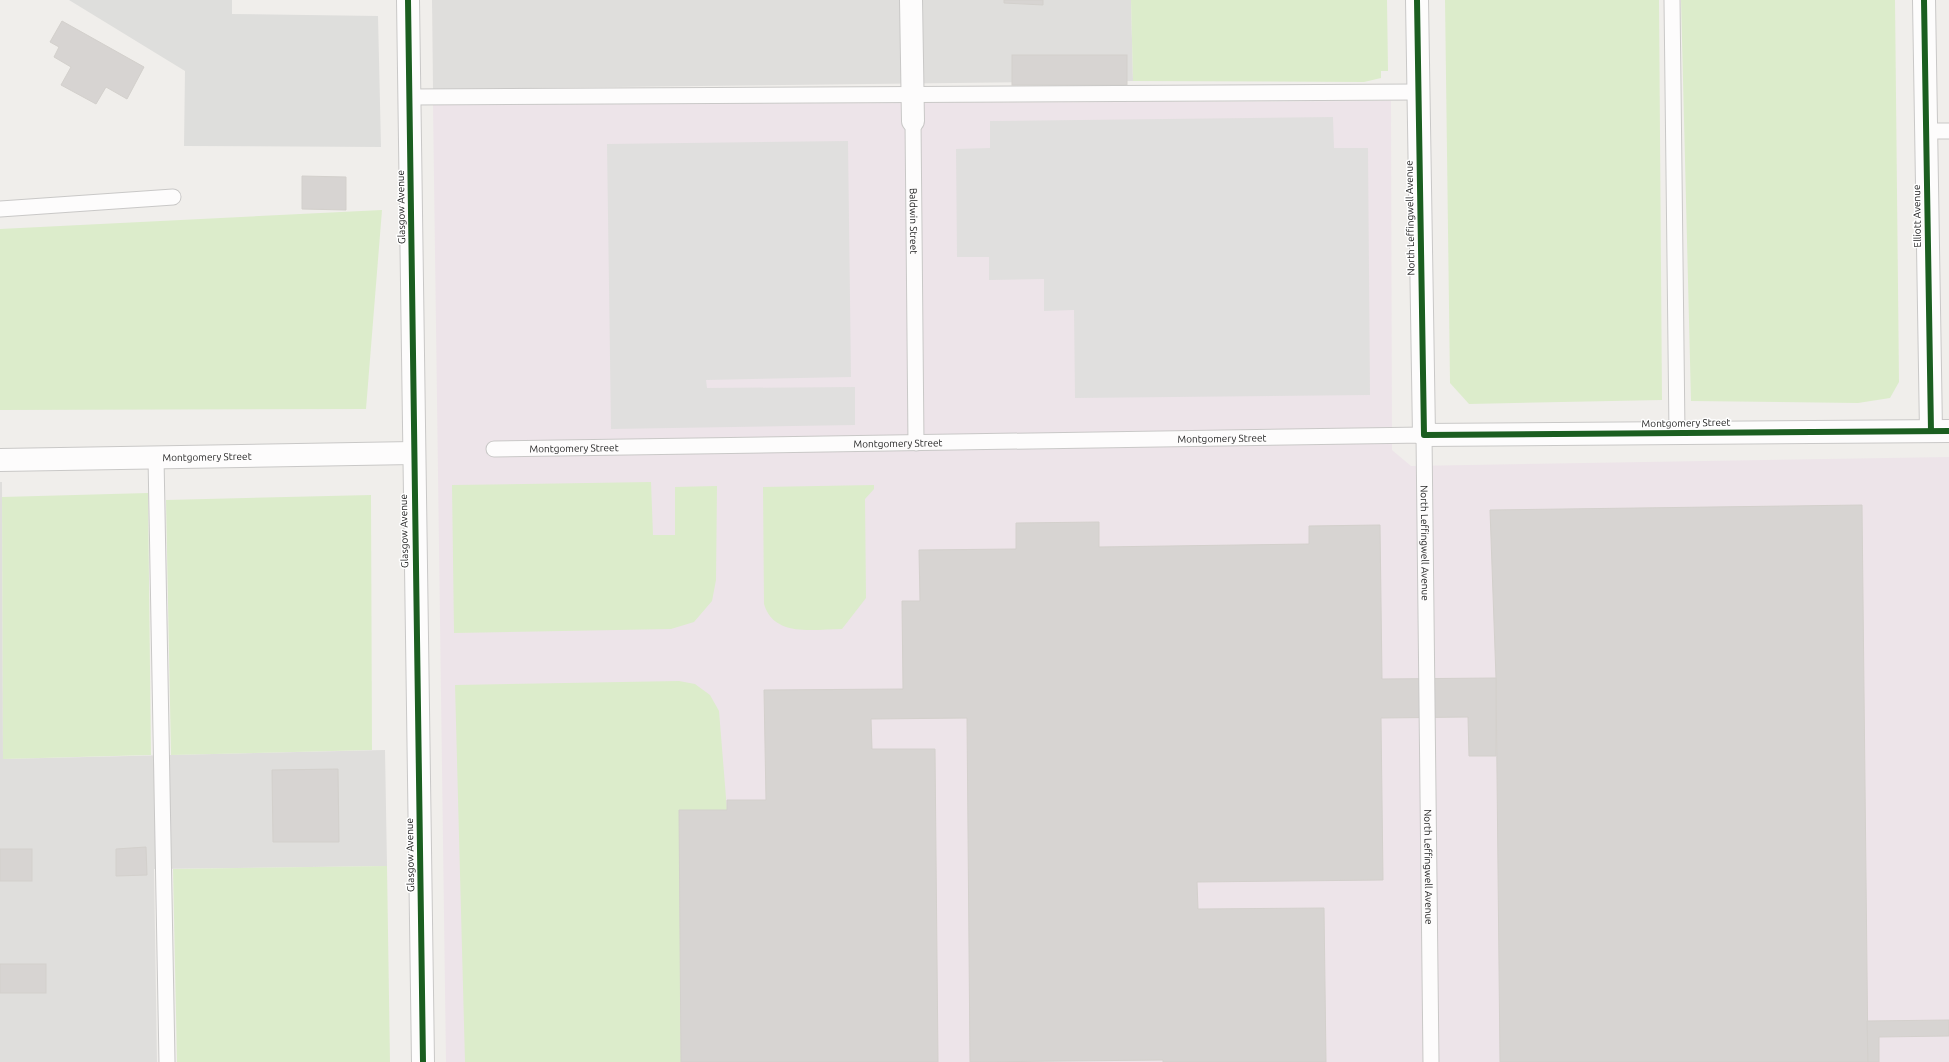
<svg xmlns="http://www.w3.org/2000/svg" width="1949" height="1062" font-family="Ubuntu,sans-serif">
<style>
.residential{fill:#dfdedc}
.industrial{fill:#ede4e9}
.religious{fill:#dededc}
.grass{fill:#dceccb}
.parking{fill:#e0dfde}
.building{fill:#d7d4d2;stroke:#d3d0cc}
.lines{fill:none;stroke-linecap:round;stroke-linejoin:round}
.lane-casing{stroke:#c9c8c7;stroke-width:17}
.street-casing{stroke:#c9c8c7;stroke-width:24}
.lane{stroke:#fdfcfc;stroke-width:15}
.street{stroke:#fdfcfc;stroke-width:22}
.cycleway-casing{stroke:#fff;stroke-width:8}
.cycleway{stroke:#1b5e20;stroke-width:6}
.labels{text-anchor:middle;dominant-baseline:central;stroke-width:3;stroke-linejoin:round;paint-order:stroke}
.street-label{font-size:10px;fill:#222;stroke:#fff}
</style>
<rect width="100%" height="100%" fill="#f0eeeb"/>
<g class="residential">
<path d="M432,0H1131L1133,81L433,89Z"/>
<path d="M0,482H2L3,759L385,750L387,866L154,869L157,1062H0Z"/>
</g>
<path class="industrial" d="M1391,101L1392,450L1411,466L1949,457V1062H446L433,105Z"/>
<path class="religious" d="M69,0H232V14L378,16L381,147L184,146L185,71Z"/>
<g class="grass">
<path d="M1131,0H1387L1388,71H1381V78L1364,82L1133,81Z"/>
<path d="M1445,0H1659L1662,400L1469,404L1450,383Z"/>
<path d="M1681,0H1895L1899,382L1890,398L1858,403L1691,401Z"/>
<path d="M382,210L366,409L0,410V229Z"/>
<path d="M651,482L653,535H675V487L717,486L716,580L712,601L694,622L671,629L454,633L452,485Z"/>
<path d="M874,485V489L865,499L866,598L842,629C815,629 774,638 764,604L763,487Z"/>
<path d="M148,493L151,755L3,759L2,497Z"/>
<path d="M371,495L372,750L171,755L166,500Z"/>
<path d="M679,681L695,684L710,695L719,711L727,810L679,811L681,1062H465L455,685Z"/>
<path d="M387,866L390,1062H177L173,869Z"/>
</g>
<g class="parking">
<path d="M1333,117L1334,148H1368L1370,395L1075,398L1074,310L1044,311V279L989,280V257H957L956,149L990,148V121Z"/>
<path d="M848,141L851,377L706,380L707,388L855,387V425L611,429L607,144Z"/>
</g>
<g class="building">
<path d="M1004,0H1043V5L1004,3Z"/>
<path d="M62,21L144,67L127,99L106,87L96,104L61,85L71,67L54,57L59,47L50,42Z"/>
<rect x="1012" y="55" width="115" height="30"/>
<path d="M302,176L346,177V210L302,209Z"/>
<path d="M1862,505L1868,1062H1500L1496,678L1490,510Z"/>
<path d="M1099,522V547L1309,544V526L1380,525L1382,679L1496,678V756H1469L1468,717L1381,718L1383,880L1197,882L1198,909L1324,908L1326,1062H1163V1060L970,1062L967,718L871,719L872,749H935L938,1062H681L679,810H727V800H766L764,690L903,689L902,601H920L919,550L1016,549V523Z"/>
<path d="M338,769L339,842H273L272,770Z"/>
<path d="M146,847L147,875L116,876V849Z"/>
<rect x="0" y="849" width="32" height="32"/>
<rect x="0" y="964" width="46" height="29"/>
<path d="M1949,1020V1036L1879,1037V1062H1868L1867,1021Z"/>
</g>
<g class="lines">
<defs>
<g id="lane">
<path d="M1672,0L1677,433"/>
<path d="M410,97L1418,92"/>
<path id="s1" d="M913,121L916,443"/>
<path d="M1926,131H1949"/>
<path d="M0,209L173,197"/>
<path id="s2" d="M494,449L1424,435L1431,1062"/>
<path d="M156,457L167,1062"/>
</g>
<g id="street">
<path d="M408,0L423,1062"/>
<path d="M911,0L913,121"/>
<path d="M1417,0L1424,435L1949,431"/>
<path d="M1924,0L1931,431"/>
<path id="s3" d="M0,460L413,453"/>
</g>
</defs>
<use href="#lane" class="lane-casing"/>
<use href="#street" class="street-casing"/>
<use href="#lane" class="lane"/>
<use href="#street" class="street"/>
<defs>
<g id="cycleway">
<path d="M408,0L423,1062"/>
<path d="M1417,0L1424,435L1949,431"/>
<path d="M1924,0L1931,431"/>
</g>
</defs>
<use href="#cycleway" class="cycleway-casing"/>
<use href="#cycleway" class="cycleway"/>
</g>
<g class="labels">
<g class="street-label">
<text transform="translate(401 207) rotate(-91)">Glasgow Avenue</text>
<text transform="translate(1917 216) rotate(-91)">Elliott Avenue</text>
<text transform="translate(1410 218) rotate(-91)">North Leffingwell Avenue</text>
<text stroke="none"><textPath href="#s1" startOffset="100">Baldwin Street</textPath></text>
<text transform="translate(1686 423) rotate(-1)">Montgomery Street</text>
<text stroke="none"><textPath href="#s2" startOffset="728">Montgomery Street</textPath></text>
<text stroke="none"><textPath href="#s2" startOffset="404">Montgomery Street</textPath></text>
<text stroke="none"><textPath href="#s2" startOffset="80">Montgomery Street</textPath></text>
<text stroke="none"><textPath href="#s3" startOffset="207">Montgomery Street</textPath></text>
<text transform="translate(404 531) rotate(-91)">Glasgow Avenue</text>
<text stroke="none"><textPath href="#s2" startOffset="1038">North Leffingwell Avenue</textPath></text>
<text transform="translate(410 855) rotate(-91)">Glasgow Avenue</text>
<text stroke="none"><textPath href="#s2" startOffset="1362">North Leffingwell Avenue</textPath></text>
</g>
</g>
</svg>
